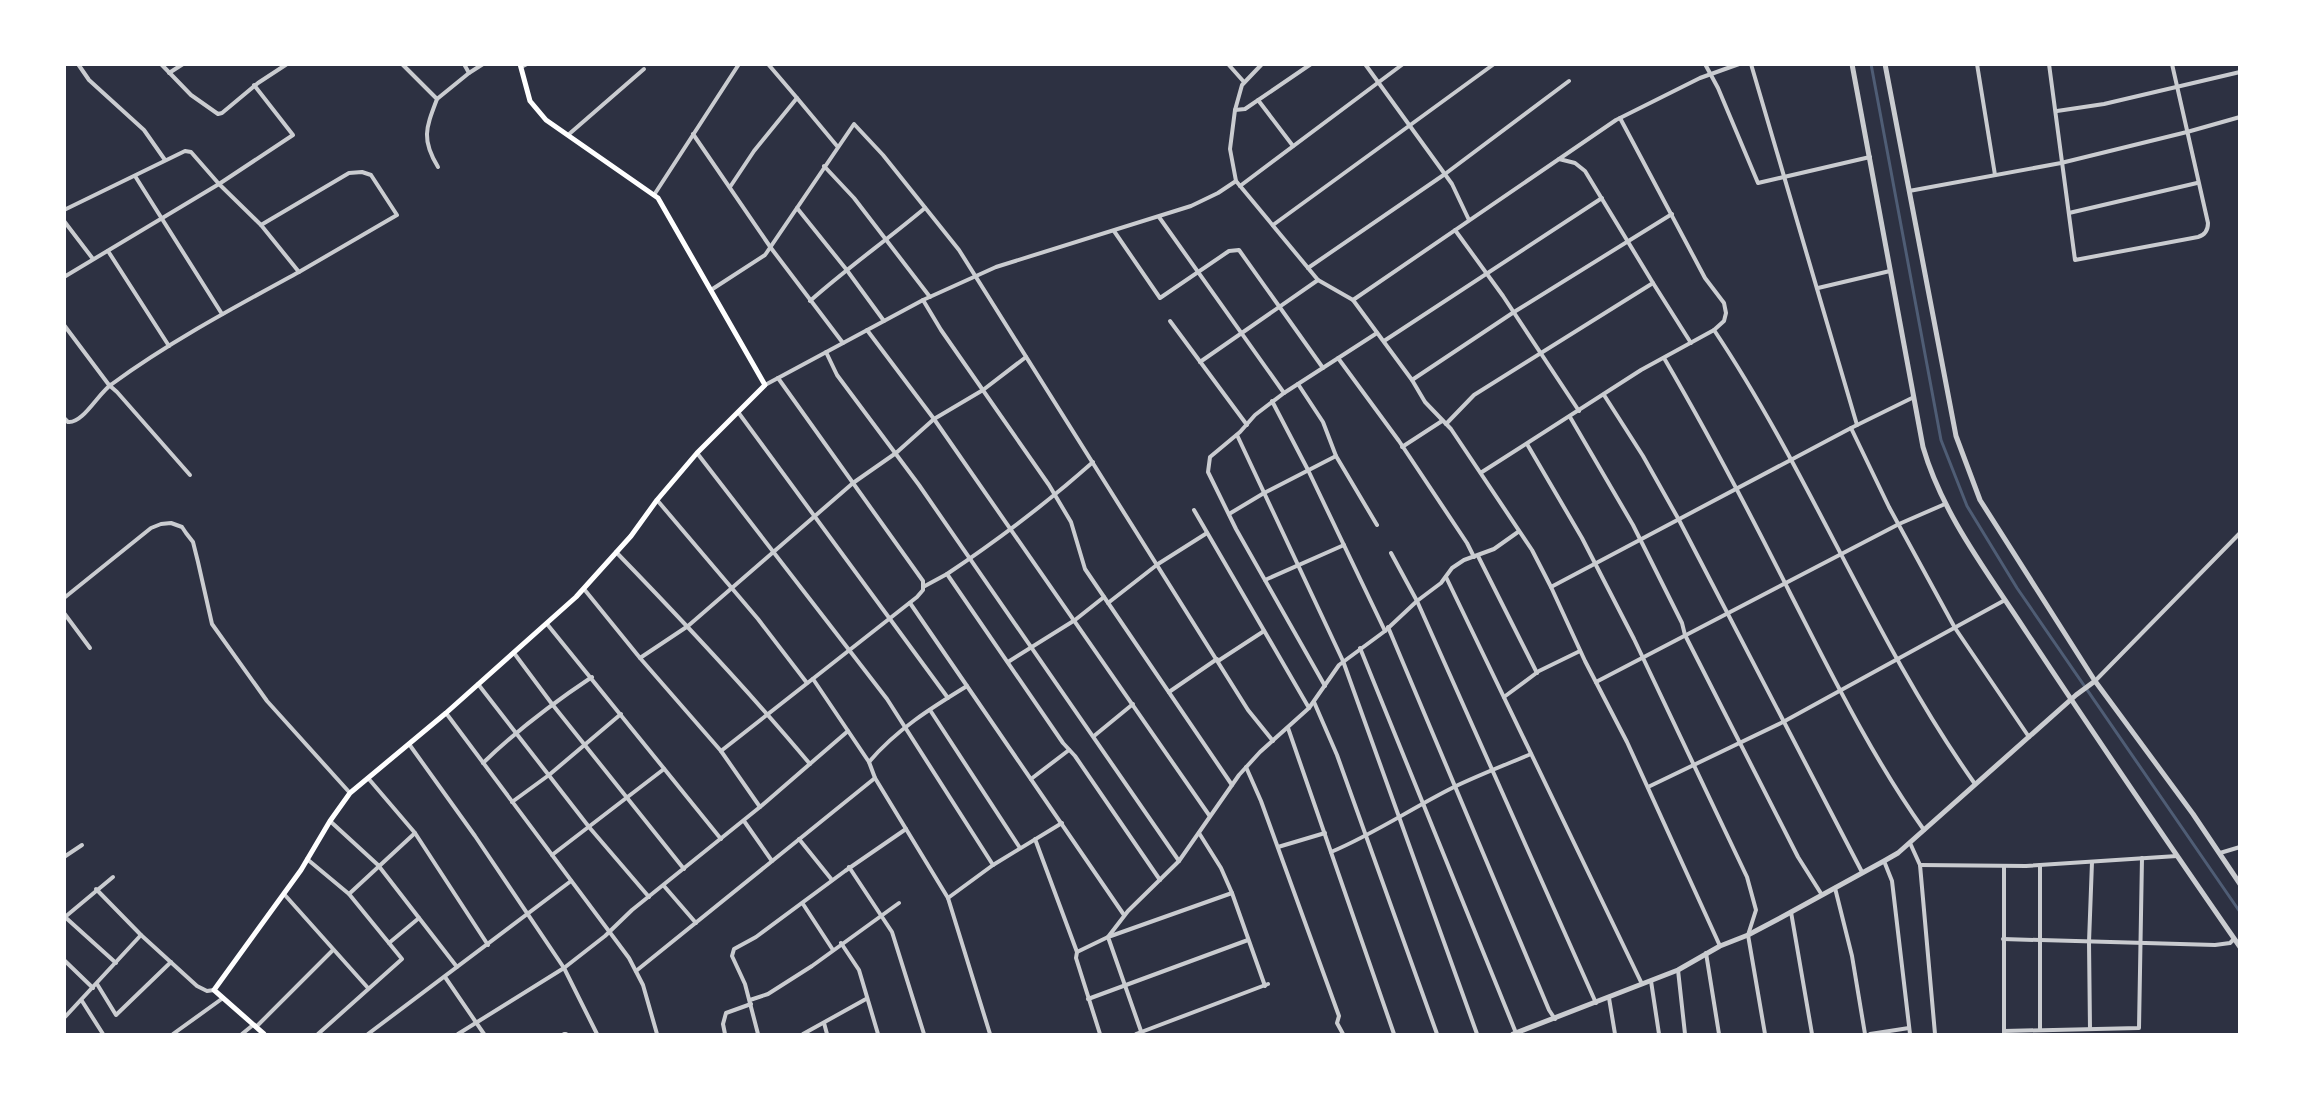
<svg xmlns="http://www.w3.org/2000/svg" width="2304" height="1099" font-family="Helvetica,sans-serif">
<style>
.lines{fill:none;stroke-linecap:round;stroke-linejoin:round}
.stream{stroke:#4f5d75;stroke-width:3}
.minor{stroke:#caccd0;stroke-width:4}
.tertiary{stroke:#caccd0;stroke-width:5}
.secondary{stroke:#fff;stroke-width:5}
</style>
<rect width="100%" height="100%" fill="#2d3142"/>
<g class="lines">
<path class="stream" d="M1871,64L1941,440L1967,506L2017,588L2240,912"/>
<g class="minor">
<path d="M78,64L89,80L144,130L165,160"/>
<path d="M161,64L191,95L218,114L222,113L258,83L287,64"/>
<path d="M402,64L437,99C426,128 421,139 438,167"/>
<path d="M464,64L469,73"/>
<path d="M768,64L797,98"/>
<path d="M1228,64L1244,82"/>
<path d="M1262,64L1242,85L1235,110L1230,149L1236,181L1318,280L1353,300L1412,380L1425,402L1451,429L1532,550L1551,587L1585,661L1627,742L1720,946"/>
<path d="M1365,64L1452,184L1469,220"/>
<path d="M1705,64L1718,88L1758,183L1870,157"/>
<path d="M1751,64L1857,425"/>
<path d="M1977,64L1995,175"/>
<path d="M2049,64L2075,260L2198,237C2205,235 2208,230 2208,223L2172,64"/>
<path d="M521,67L527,64"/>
<path d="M169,73L183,64"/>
<path d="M437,99L469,73L483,64"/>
<path d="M1258,100L1293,146"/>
<path d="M1235,110L1245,109L1311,64"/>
<path d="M2057,111L2104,104L2240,72"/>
<path d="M1620,118L1705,278L1724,303L1726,313L1724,321L1714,330"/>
<path d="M693,134L771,248L843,343"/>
<path d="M568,135L644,69"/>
<path d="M824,166L854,198L930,297"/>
<path d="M135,176L222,314"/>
<path d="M1240,186L1403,64"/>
<path d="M730,187L754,151L797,98L837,146"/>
<path d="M1909,191L2061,163L2187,132L2240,117"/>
<path d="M654,195L739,64"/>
<path d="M797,208L846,269L884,321"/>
<path d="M64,210L185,151L191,152L219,184L261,225L299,272C235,307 171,341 112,384C99,392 83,424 68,422L64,418"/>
<path d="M2069,213L2197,183"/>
<path d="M1159,217L1284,393"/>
<path d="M64,221L93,259"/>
<path d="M261,225L349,173L362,172L371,175L397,215L299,272"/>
<path d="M1273,225L1494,64"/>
<path d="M1455,230L1503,296L1579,411"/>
<path d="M1114,231L1160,298L1229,251L1239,250L1323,368"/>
<path d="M108,251L169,346"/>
<path d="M1308,268L1445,174L1569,81"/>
<path d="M64,277L219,184L293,135L254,85"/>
<path d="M1653,283L1691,343"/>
<path d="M1818,288L1890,271"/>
<path d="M711,290L765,255L854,124L883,155L959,250L1248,710L1273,741"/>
<path d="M923,300L941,330L1049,485L1071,522L1085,569L1232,785"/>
<path d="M1353,300L1616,120L1700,78L1739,64"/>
<path d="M810,301C847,268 887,240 925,208"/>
<path d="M1170,321L1247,425"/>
<path d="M64,325L109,385L117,392L190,475"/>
<path d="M867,330L934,419L1209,815"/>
<path d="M1384,341L1602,198"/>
<path d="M826,352L837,375L919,485L1179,861"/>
<path d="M1338,358L1399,441L1467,543L1474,557"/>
<path d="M1664,358C1709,435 1751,515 1791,595C1832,675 1872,757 1924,830"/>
<path d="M1200,362L1318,280"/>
<path d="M1412,380L1514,312L1672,214"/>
<path d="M1298,384L1323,422L1336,456L1377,525"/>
<path d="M765,385L923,300L996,267L1191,206L1218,193L1236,181"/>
<path d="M1604,395L1643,456L1679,520L1862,872"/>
<path d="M1272,401L1308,470L1385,631"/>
<path d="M738,412L948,698"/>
<path d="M1570,417L1633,525L1682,623L1685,635L1798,857L1822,895"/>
<path d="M1446,424L1474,395L1653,283L1585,171L1575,163L1559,159"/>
<path d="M1851,428L1889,507L1955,628L2029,737"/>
<path d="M1237,435L1343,661L1477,1034"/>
<path d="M1527,444L1582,538L1634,639L1747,877L1756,910L1748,935L1765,1034"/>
<path d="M1402,447L1442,421"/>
<path d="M697,453L887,699L993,865"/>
<path d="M1482,472L1641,370L1714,330C1811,475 1874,642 1975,784"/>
<path d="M657,500L758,619L807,683"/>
<path d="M1194,510L1309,708"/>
<path d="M1229,514L1264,493L1336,456"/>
<path d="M616,552C683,621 748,690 810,764"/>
<path d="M1391,553L1417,601L1596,1003"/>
<path d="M1478,556L1537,673"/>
<path d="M947,574C999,539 1047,503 1093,462"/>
<path d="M1446,577L1642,984"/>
<path d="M1265,580L1344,545"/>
<path d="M923,587L947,574L1063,743L1075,756L1160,880"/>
<path d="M1551,587L1851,428L1914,397"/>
<path d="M64,598L151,528L161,524L171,523L182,527L186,533L193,542L198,562L212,624L267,701L350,793"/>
<path d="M1108,603L1158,564L1207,533"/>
<path d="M64,613L90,648"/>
<path d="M547,624L721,839"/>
<path d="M1388,627L1549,1010L1555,1019"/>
<path d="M1360,648L1516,1033"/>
<path d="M514,653L552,704L684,869"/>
<path d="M640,658L688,626L853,483L896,453L934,419L983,390L1026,357"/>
<path d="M1218,661L1264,631"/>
<path d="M1008,662L1075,620L1104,597"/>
<path d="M813,679L869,762L875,778L948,898L990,1034"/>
<path d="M2095,681L2240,533"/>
<path d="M1596,682L1899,524L1945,504"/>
<path d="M478,684L589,827L649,897"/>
<path d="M967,686L1124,915"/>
<path d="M1325,686L1236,529L1208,472L1210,457L1240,432L1255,415L1284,393L1377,333"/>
<path d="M1169,692L1217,659"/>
<path d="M1504,697L1539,671L1580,651"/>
<path d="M1314,702L1337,755L1437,1034"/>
<path d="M930,710L1020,848"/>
<path d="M446,713L629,958L643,985L657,1034"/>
<path d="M1288,728L1394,1034"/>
<path d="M1094,736L1133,704"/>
<path d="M409,744L475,836L564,968L597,1034"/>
<path d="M721,751L917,597L923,590V581L778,378"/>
<path d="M869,762C896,730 931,708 967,686L910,603"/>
<path d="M483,763C517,730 553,703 592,677"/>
<path d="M1246,767L1261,801L1339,1016L1337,1023L1343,1034"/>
<path d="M368,778L415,833L488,945"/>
<path d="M1031,779L1069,750"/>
<path d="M1648,787L1783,722L2005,600"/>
<path d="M512,802L549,775L621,714"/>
<path d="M760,807L848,731"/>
<path d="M330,821L378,865L457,967"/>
<path d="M744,821L772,861"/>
<path d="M1199,833L1221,868L1232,893L1265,986"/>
<path d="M799,839L832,880"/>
<path d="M1035,839L1077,952L1076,958L1100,1034"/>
<path d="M1910,843L1920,865L1935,1034"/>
<path d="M1278,847L1325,833"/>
<path d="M1331,852C1374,834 1412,808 1454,787C1479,775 1505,765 1531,754"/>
<path d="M2220,853L2240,847"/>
<path d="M552,855L664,769"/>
<path d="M64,857L82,845"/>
<path d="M307,859L349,894L402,959L318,1034"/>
<path d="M1884,861L1892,881L1910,1034"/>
<path d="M1920,865L2026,866L2177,856"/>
<path d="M2004,866V1034"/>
<path d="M849,867L892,932L924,1034"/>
<path d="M664,886L696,923"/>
<path d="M1835,888L1852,956L1865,1034"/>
<path d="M96,889L141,935L197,986L207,991L214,990"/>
<path d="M284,894L368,988"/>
<path d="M349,894L415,833"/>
<path d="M948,898L993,865L1062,823"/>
<path d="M803,904L833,950"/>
<path d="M1791,912L1812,1034"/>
<path d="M65,917L116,963"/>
<path d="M65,917L113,877"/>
<path d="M2003,939L2215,945L2230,943L2234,939"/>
<path d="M389,943L419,918"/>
<path d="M841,943L859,970L878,1034"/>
<path d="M1077,952L1108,937L1128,911L1179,861L1239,775L1260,752L1309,708L1339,665L1385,631L1417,601L1441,583L1452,568L1464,560L1494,549L1518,532"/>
<path d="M1706,953L1719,1034"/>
<path d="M64,960L93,988"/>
<path d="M1678,970L1685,1034"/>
<path d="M636,971L875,778"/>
<path d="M445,977L484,1034"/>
<path d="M1651,981L1659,1034"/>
<path d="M97,984L116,1015L171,962"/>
<path d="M1609,998L1615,1034"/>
<path d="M1088,999L1248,940"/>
<path d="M750,1000L768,994L812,966L899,903"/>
<path d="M82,1001L103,1034"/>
<path d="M64,1018L141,935"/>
<path d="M824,1023L827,1034"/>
<path d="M256,1027L333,950"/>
<path d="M2090,1029L2089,942L2092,862"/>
<path d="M2040,1030V865"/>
<path d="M2004,1031L2139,1028L2142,858"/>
<path d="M173,1034L223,998"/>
<path d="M242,1034L253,1025"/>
<path d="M368,1034L571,881"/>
<path d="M458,1034L564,968L605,936L632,910L760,807L721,751L640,658L584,589"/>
<path d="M564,1034H566"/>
<path d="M725,1034L723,1024L726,1013L751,1004"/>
<path d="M758,1034L745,984L732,956L734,949L756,937L845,871L906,829"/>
<path d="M803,1034L866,999"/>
<path d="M1136,1034L1268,984"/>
<path d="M1142,1034L1108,937L1232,893"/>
<path d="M1870,1034L1909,1028"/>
</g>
<g class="tertiary">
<path d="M1852,64L1923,447C1943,516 1989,574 2027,633C2097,739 2168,843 2240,947"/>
<path d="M1885,64L1956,436L1980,500L2095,681L2193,814L2240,884"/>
<path d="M1513,1034L1678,970L1720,946L1748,935L1782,917L1884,861L1898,853L2076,695L2095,681"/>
</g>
<path class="secondary" d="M264,1034L214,990L301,870L330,821L350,793L446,713L576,597L631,536L657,500L697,453L765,385L658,198L546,120L530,101L520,64"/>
</g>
<rect width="2304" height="1099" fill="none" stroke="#ffffff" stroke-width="132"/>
</svg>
